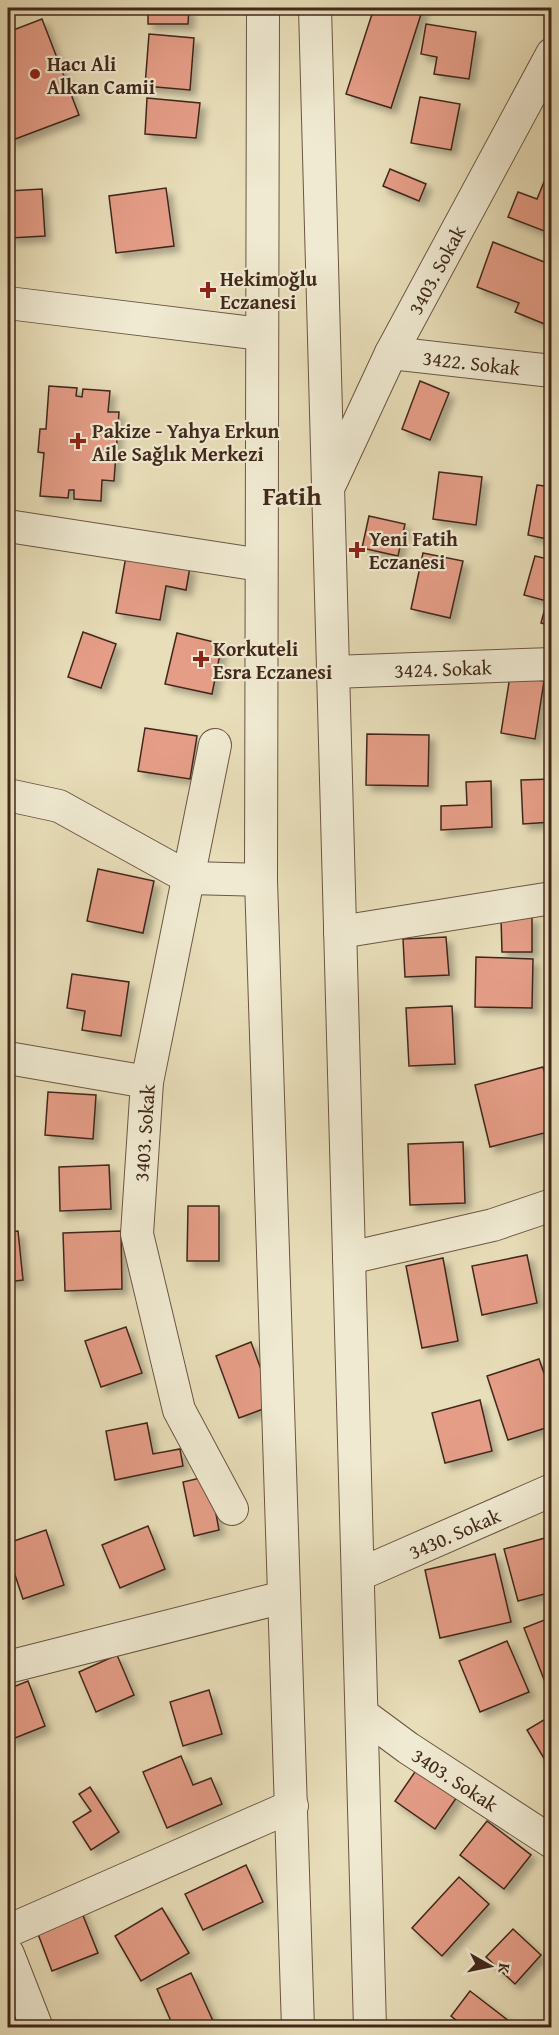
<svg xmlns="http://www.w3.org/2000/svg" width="559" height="2035" font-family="'Gentium Book Plus',serif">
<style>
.building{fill:#e59d87;stroke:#41281b;stroke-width:1.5;filter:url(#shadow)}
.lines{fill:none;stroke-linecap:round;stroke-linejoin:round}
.minor-casing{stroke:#6b5642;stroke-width:34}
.minor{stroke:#f0ead2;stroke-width:32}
.poi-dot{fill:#8f2418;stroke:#f0ead2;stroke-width:2}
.labels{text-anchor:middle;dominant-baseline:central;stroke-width:4.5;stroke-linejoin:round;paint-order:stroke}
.poi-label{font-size:20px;font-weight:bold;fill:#41281b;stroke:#f0ead2;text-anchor:start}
.street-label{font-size:20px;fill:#41281b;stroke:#f0ead2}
.district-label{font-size:26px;font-weight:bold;fill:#41281b;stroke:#f0ead2}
</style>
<defs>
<filter id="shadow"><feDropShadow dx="5.5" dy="5.5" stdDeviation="3" flood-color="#0004"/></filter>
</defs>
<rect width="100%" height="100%" fill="#e8deb9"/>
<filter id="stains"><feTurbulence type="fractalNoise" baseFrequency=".00333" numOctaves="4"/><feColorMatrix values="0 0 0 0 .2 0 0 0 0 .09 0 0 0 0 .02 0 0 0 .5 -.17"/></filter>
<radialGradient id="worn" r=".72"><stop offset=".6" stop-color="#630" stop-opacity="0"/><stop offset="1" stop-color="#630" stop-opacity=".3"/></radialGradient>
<g class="building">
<path d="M148,8H189L188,24H148Z"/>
<path d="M374,8H423L391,108L346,94Z"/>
<path d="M42,19L79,115L10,141L8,135V32Z"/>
<path d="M426,24L476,32L469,79L434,74L437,57L421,54Z"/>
<path d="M149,34L194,38L190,90L145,86Z"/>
<path d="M420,97L460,104L451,150L411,143Z"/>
<path d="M147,98L200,103L196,138L145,134Z"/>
<path d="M390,169L426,184L419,201L383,186Z"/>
<path d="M546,177L552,179V234L508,217L518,192L537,199Z"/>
<path d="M166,188L174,246L116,253L109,196Z"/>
<path d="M42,189L45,236L10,238L8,191Z"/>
<path d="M493,242L552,265V335L545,332L547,325L515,312L519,303L477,287Z"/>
<path d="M420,381L449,393L430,440L402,429Z"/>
<path d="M49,386L77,388L76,396L82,397L83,389L110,391L108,412H119L114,481L102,480L101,501L74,499V490H69L68,498L40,496L44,453L38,452L40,429H46Z"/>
<path d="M439,472L482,477L476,525L433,519Z"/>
<path d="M537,485L552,487V540L528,535Z"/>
<path d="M369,516L405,524L398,556L362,548Z"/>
<path d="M423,553L463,561L450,618L411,609Z"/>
<path d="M126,556L190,567L186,590L166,586L160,620L116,613Z"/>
<path d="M535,556L552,560V626L541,623L547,601L524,595Z"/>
<path d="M83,632L116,644L101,688L68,677Z"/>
<path d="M177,633L222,644L212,694L165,684Z"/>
<path d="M510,676L544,681L535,739L501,733Z"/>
<path d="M145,728L197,736L190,779L138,771Z"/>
<path d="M367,734L429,735L428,786L366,785Z"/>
<path d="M552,779V822L523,824L521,780Z"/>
<path d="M491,781L492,827L441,830V806L467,805L466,782Z"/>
<path d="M98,869L154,881L143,933L87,921Z"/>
<path d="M532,917V952H502L501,918Z"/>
<path d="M446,937L449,975L405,977L403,939Z"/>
<path d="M476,957L533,959L532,1008L475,1007Z"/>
<path d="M72,974L129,982L121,1036L82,1030L85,1011L67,1008Z"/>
<path d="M452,1006L455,1064L409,1066L406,1008Z"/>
<path d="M543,1067L552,1099V1131L490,1147L475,1085Z"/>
<path d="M48,1092L96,1095L93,1139L45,1135Z"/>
<path d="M463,1142L465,1203L410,1205L408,1144Z"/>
<path d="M109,1165L111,1209L60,1211L59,1167Z"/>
<path d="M188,1206H219V1261H187Z"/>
<path d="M18,1231L23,1280L8,1282V1232Z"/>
<path d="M121,1231L122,1289L65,1291L63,1233Z"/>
<path d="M527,1255L537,1303L482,1315L472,1266Z"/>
<path d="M443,1258L458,1341L422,1348L406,1266Z"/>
<path d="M126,1327L142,1373L101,1387L85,1341Z"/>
<path d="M251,1342L274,1405L239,1418L216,1356Z"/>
<path d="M539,1359L552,1396V1426L508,1440L487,1376Z"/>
<path d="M480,1400L492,1451L445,1463L432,1413Z"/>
<path d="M147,1423L153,1454L180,1449L183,1466L115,1480L106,1431Z"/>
<path d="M209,1476L219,1530L194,1536L183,1482Z"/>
<path d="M148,1526L165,1569L120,1588L102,1545Z"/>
<path d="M46,1530L64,1585L23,1599L8,1554V1543Z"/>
<path d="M549,1537L552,1548V1592L518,1601L504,1549Z"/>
<path d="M495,1554L511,1622L440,1638L425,1570Z"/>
<path d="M552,1617V1680L545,1682L524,1628Z"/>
<path d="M507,1641L529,1692L480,1712L459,1661Z"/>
<path d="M117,1655L134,1695L96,1712L79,1672Z"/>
<path d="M28,1681L45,1726L10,1740L8,1733V1689Z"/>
<path d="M209,1690L222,1734L183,1746L170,1702Z"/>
<path d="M552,1715V1770H551L527,1730Z"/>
<path d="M181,1756L193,1785L211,1778L222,1804L167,1828L143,1772Z"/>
<path d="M417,1769L457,1797L435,1829L395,1801Z"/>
<path d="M90,1787L119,1832L91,1850L73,1822L91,1811L79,1794Z"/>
<path d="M487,1821L531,1855L504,1889L460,1855Z"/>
<path d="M246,1865L263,1902L203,1930L185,1894Z"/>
<path d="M459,1877L489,1904L442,1956L412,1928Z"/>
<path d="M80,1908L98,1953L52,1971L35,1926Z"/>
<path d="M162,1908L189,1953L141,1981L115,1936Z"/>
<path d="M513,1929L541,1955L515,1984L486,1957Z"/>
<path d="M191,1973L214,2023L205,2028H174L157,1989Z"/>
<path d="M470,1991L514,2025L512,2028H466L451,2016Z"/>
</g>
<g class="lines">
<defs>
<g id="minor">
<path d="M263,8L261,880L298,2028"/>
<path d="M315,8L370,2028"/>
<path d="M8,303L262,334"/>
<path id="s1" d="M391,353L552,371"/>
<path id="s2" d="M331,482L391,353L552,54"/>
<path d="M8,526L261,565"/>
<path id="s3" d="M333,672L552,664"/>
<path d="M215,745L147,1082L137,1234L179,1410L232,1509"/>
<path d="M8,795L59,806L189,878L261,880"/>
<path d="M340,932L552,898"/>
<path d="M8,1058L147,1082"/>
<path d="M349,1258L493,1225L552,1205"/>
<path id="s4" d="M358,1575L552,1490"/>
<path d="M8,1667L284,1597"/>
<path id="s5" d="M362,1714L408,1748L552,1842"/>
<path d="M8,1931L292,1806"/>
<path d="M8,1954L37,2028"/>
</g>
</defs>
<use href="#minor" class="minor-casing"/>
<use href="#minor" class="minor"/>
</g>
<g class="poi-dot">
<circle cx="35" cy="74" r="6"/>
<path d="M205 281h6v6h6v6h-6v6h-6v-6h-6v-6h6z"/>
<path d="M75 432h6v6h6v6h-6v6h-6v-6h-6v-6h6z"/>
<path d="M354 541h6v6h6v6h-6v6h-6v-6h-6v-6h6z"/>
<path d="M198 650h6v6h6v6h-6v6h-6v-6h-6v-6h6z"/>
</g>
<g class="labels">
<g class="poi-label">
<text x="47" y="63">Hacı Ali<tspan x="47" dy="23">Alkan Camii</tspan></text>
<text x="220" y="278">Hekimoğlu<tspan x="220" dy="23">Eczanesi</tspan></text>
<text x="92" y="430">Pakize - Yahya Erkun<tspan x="92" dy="23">Aile Sağlık Merkezi</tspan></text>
<text x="369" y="538">Yeni Fatih<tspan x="369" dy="23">Eczanesi</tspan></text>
<text x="213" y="648">Korkuteli<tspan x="213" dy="23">Esra Eczanesi</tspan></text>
</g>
<g class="street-label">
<text stroke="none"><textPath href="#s2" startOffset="237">3403. Sokak</textPath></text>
<text stroke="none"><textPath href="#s1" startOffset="81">3422. Sokak</textPath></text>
<text stroke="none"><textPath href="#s3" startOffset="110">3424. Sokak</textPath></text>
<text transform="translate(144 1133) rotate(-86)">3403. Sokak</text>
<text stroke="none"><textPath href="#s4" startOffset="105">3430. Sokak</textPath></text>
<text stroke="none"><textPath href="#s5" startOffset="114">3403. Sokak</textPath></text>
</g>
<g class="district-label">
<text x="292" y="495">Fatih</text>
</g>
</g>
<rect width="559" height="2035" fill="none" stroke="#e8deb9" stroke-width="30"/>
<rect x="9" y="9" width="541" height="2017" fill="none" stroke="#41281b" stroke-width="3"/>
<rect x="15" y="15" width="529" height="2005" fill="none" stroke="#41281b" stroke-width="1.5"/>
<g transform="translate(490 1966) rotate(99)" stroke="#f0ead2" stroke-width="4.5" paint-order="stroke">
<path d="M0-4.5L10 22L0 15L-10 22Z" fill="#41281b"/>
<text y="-9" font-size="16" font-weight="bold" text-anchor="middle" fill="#41281b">K</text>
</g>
<rect width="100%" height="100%" filter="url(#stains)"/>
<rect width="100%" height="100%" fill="url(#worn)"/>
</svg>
